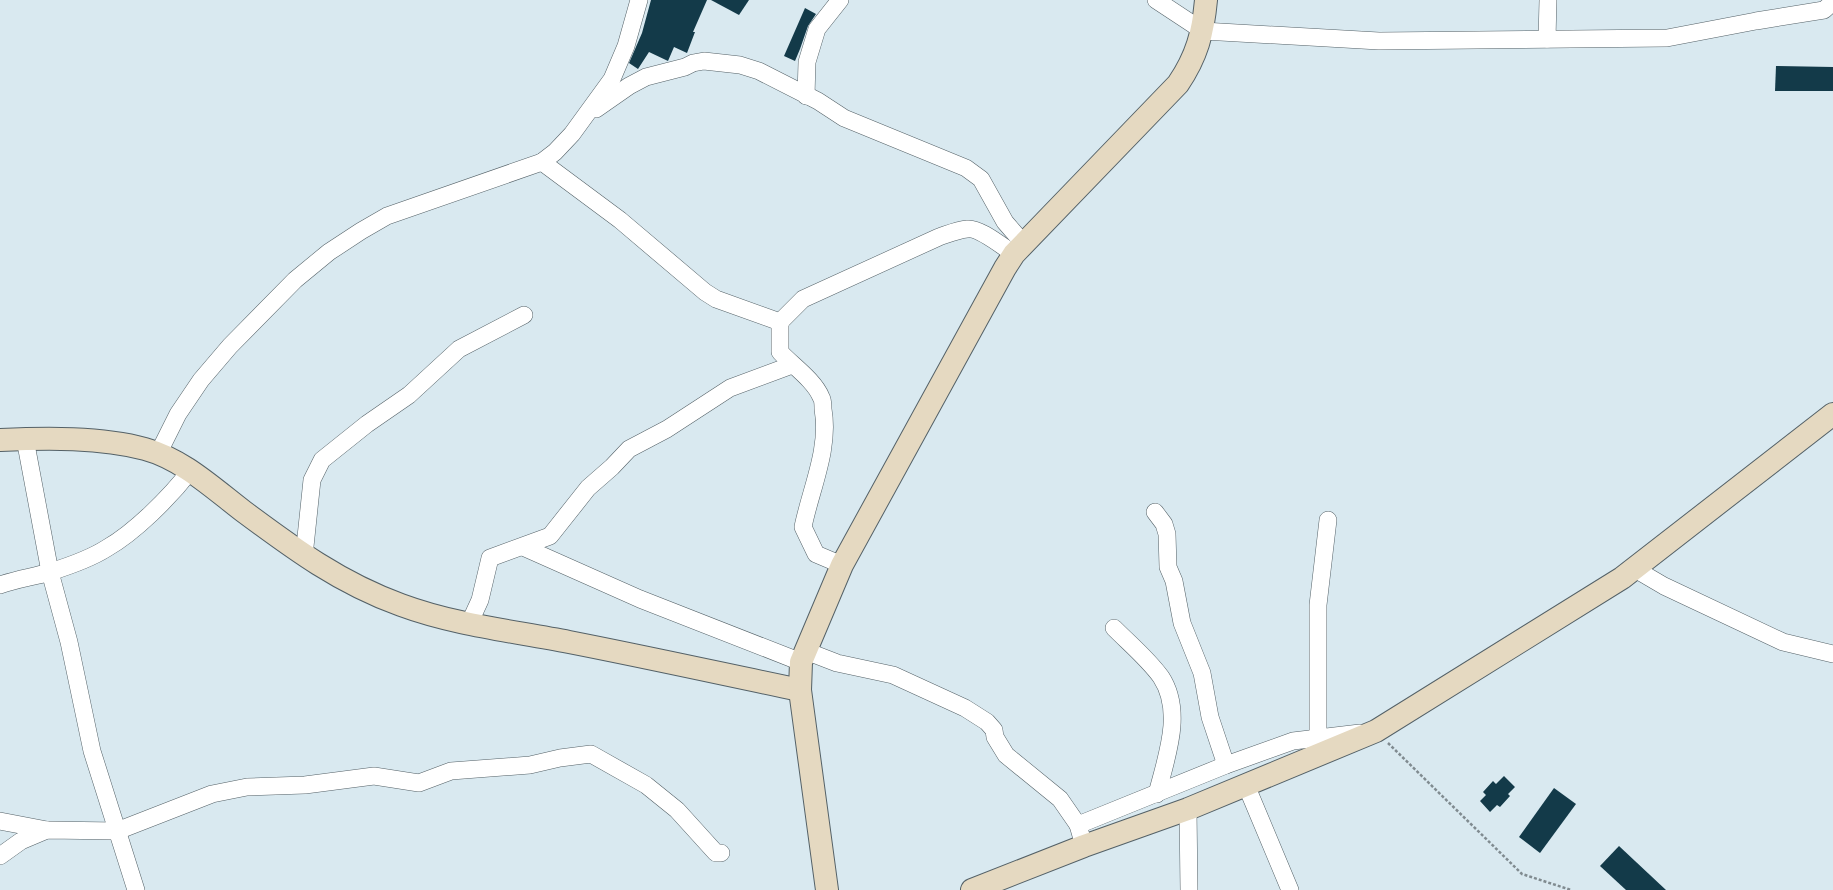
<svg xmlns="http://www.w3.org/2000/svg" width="1833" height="890" font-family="'Alegreya Sans',sans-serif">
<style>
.building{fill:#133a49}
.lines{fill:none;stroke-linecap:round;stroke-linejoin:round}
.street-casing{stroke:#546167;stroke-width:18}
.secondary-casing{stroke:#546167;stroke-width:24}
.path{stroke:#808b90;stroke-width:2.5;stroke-dasharray:3 2;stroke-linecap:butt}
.street{stroke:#fff;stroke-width:17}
.secondary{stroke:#e5d9c1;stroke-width:22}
</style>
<rect width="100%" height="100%" fill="#d9e9f0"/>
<g class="building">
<path d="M651,0H707L693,32H695L687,53L674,47L668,61L649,52L638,69L629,63L642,33Z"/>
<path d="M711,0H749L739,15Z"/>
<path d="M805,8L816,14L808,26L800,49L795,61L784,56Z"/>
<path d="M1776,66L1833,67V91H1775Z"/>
<path d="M1504,776L1515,787L1508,794L1510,796L1500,807L1497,805L1490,812L1480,801L1486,795L1483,792L1493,781L1496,784Z"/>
<path d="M1554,788L1576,804L1540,853L1519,837Z"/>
<path d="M1619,846L1666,890H1626L1600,866Z"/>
</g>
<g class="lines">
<defs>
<g id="street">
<path d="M1156,0L1203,31L1379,41L1667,38L1756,21L1824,10L1833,2"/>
<path d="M1547,39L1548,0"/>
<path d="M806,96L807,62L817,29L840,0"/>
<path d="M596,109L629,86L646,77L685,67L693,63L704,61L740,65L759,71L818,101L844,118L966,168L981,179L1005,222L1024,244"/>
<path d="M542,162L620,220L705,292L716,299L780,322L803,299L939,237C948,234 957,230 967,229C979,227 1003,247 1014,254"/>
<path d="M780,322V352C792,365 814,380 821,397C823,400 823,405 823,409C830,449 811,488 803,527L816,554L842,565"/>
<path d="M25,439L50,572L69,642L92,751L136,890"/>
<path d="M158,454L178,414L201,380L230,346L295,280L329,252L361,231L387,216L542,162L555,152L572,134L612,79L626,46L639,0"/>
<path d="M1155,512L1164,524L1167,534L1168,567L1174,581L1182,623L1202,673L1210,717L1226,765"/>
<path d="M523,547L640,599L801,662"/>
<path d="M304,556L312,480L322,460L367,424L409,395L459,349L524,315"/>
<path d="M1635,569L1664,586L1783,642L1833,654"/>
<path d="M0,585C17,579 33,577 50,572C66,567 93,557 107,548C135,532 170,497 190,471"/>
<path d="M469,624L480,600L490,558L550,536L588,488L612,467L629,449L667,429L730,388L792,365"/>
<path d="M1114,628C1130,644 1148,659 1161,677C1184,712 1166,758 1157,794"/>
<path d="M806,651L837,663L893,675L965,708L987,722L994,730L995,737L1006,755L1060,799L1078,825L1084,846"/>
<path d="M1318,737V605L1328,520"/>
<path d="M1246,785L1290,890"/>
<path d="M1188,809L1189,890"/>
<path d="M0,821L47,830"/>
<path d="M1078,825L1226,765L1293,741L1360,733"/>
<path d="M0,856L21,841L47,830L117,831L212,794L247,787L305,785L374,776L419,783L451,771L530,765L560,758L591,754L646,785L677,810L716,853H721"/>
</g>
<g id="secondary">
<path d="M0,440C46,438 101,437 145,449C182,459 213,488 243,511C294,549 340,583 401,605C455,625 513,631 569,642C646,657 723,674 800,690"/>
<path d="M827,890L800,690L801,662L842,565L1005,268L1014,254L1178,84C1197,56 1203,33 1206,0"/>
<path d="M972,890L1084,846L1188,809L1376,731L1622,578L1833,414"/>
</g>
</defs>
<use href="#street" class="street-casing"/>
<use href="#secondary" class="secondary-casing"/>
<path class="path" d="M1388,743L1522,874L1571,890"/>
<use href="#street" class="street"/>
<use href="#secondary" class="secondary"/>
</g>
</svg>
